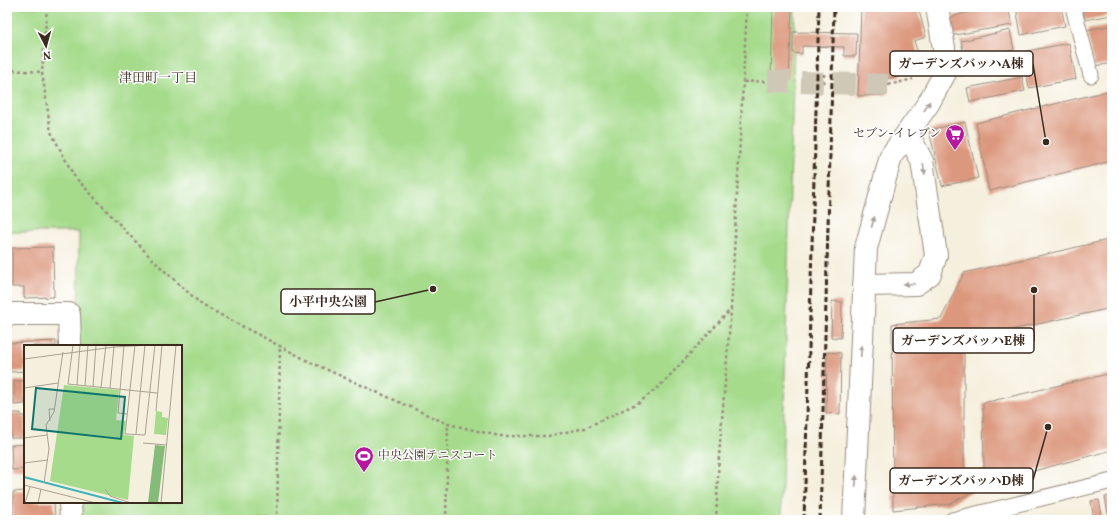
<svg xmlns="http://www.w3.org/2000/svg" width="1119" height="527" font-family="Vollkorn,'Noto Serif JP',serif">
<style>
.green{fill:#a6db8c;stroke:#708255}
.building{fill:#dc987e}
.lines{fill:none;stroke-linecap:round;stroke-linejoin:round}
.street-tunnel{stroke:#d0c8b7;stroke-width:22;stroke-dasharray:22 11;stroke-linecap:butt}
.lane-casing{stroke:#988c7e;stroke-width:17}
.street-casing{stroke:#988c7e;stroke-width:24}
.path{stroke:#988c7e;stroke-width:2.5;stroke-dasharray:3 3;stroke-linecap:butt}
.lane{stroke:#fff;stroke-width:15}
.street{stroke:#fff;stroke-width:22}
.rail{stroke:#3b2a1e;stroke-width:3;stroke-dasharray:6 3;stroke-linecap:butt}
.oneway{fill:#a79f9a}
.labels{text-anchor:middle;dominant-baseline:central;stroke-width:3;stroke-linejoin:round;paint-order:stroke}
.poi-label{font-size:12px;fill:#3b2a1e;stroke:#fff;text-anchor:end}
.neighbourhood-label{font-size:13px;fill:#3b2a1e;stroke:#fff}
.inset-river{fill:none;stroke:#43b3ba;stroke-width:2}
.inset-road{fill:none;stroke:#aba091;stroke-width:1}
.view{fill:#0f766e;fill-opacity:0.15;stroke:#0f766e;stroke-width:2}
.inset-edge{fill:none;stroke:#3b2a1e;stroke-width:2}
.leader{fill:none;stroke:#3b2a1e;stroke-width:1.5}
.callout-dot{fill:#3b2a1e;stroke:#fff;stroke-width:1.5}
.callout{fill:#fff;stroke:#3b2a1e;stroke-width:1.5}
.callout-label{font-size:13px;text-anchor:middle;font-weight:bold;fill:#3b2a1e}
</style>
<rect width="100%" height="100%" fill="#fff"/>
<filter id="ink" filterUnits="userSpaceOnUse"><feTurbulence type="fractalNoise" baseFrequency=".025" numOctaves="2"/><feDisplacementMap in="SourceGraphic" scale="8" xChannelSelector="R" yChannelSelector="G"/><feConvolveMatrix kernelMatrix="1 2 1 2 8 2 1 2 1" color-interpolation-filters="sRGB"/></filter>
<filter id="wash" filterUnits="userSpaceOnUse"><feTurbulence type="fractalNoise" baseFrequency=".012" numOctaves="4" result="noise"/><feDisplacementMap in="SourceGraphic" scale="16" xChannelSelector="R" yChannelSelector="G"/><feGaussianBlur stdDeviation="0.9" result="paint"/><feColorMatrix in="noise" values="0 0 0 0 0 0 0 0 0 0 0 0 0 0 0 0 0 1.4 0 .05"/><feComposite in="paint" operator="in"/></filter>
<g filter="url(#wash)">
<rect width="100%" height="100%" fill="#f5efdd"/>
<path class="green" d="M7,7H795L781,520H78V502H181V346H78L79,232H7Z"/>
<g id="blocks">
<g class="building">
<path d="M792,7L789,79H771L773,8Z"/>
<path d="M861,7H918L926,37L914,41L918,53L901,55L900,77L887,78V95L858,96Z"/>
<path d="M954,7H971L955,12Z"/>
<path d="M987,7H1008L1012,25L949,36L947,18Z"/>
<path d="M1016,7H1061L1065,26L1021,35Z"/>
<path d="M1083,7H1112V15L1085,20Z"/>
<path d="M1109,26L1111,35H1112V71L1110,72L1108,64L1094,66L1087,30Z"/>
<path d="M1010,30L1014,50L1006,51L1009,65L960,76L958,66L966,64L961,41Z"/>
<path d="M793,32L857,33L856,56H844V47L802,46V54L793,53Z"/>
<path d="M1069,43L1076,79L1029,88L1022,52Z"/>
<path d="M1022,77L1025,91L970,102L967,88Z"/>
<path d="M1112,90V161L989,191L976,123Z"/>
<path d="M965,122L978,178L942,186L929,130Z"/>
<path d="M1112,239V308L964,340V479L984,469L983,403L1112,373V450L985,484L950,504L893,510L892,324L941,319L964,273Z"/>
<path d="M7,242H9L8,297H7Z"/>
<path d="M53,247L54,297L24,298V287H12V248Z"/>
<path d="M832,301L842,302L841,338L831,337Z"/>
<path d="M56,341V346H25V371L10,372L9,343Z"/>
<path d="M827,352L841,353L840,414L826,413Z"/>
<path d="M14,381H25V404L14,405Z"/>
<path d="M10,413H21V416H25V438H11Z"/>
<path d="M25,444V469L12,470L11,445Z"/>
<path d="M25,491V502H54L55,518L13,519V492Z"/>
<path d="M1112,496V520H1109L1105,497Z"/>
<path d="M1099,500L1103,520H1094L1091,501Z"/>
</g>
</g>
</g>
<g filter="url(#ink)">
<use href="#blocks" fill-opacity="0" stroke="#988c7e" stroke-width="1"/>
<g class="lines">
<path class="street-tunnel" d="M768,81L888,85"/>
<defs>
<g id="lane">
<path d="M1073,7L1091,75"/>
<path d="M952,520L1112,481"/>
</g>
<g id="street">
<path d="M864,285L916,284L930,274L936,255L922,161L908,134"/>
<path d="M7,314H69L70,346"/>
<path d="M70,502L71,520"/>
<path d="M854,520L866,248L891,156L928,104L946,71L944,48L937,7"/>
</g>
</defs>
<use href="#lane" class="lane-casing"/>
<use href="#street" class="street-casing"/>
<g class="path">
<path d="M47,7L42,72L51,132L74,176L154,261L202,305L312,363L448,424L499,436H548L585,428L640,402L664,382L731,309L747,7"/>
<path d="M7,70L42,72"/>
<path d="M744,82L768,81"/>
<path d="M824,83V71"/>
<path d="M888,85L913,79"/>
<path d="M277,520L280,345"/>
<path d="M446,520L448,424"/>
<path d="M716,520L719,456L731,310"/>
</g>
<use href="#lane" class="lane"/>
<use href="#street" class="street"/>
<g class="rail">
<path d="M804,520L819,7"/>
<path d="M820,520L834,7"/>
</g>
</g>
<defs><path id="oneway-solid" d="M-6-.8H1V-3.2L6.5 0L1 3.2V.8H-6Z"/></defs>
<g class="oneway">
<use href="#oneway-solid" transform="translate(927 106) rotate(-58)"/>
<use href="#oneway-solid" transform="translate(924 169) rotate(82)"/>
<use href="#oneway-solid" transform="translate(873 222) rotate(-75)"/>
<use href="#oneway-solid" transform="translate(909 284) rotate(177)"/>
<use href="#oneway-solid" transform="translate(861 351) rotate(-87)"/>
<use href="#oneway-solid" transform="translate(856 481) rotate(-88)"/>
</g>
</g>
<defs>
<symbol id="supermarket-pin" viewBox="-11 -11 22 30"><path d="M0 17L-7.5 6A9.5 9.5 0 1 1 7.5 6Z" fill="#b5179e" stroke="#fff"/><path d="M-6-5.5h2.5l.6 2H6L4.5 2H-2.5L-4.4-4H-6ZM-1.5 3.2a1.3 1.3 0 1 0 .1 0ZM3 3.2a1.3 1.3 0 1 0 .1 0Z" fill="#fff"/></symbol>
<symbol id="stadium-pin" viewBox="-11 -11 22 30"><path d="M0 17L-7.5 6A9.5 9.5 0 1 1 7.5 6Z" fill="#b5179e" stroke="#fff"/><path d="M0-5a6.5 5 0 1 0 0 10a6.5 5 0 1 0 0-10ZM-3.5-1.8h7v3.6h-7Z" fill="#fff"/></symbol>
</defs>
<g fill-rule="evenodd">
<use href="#supermarket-pin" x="944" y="123" width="22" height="30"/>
<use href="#stadium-pin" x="353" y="445" width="22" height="30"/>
</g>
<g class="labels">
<g class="poi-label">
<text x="941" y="134">セブン-イレブン</text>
<text x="378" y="456" text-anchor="start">中央公園テニスコート</text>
</g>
<g class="neighbourhood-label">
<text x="158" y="79">津田町一丁目</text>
</g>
</g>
<g transform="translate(24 345)">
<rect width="158" height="158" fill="#f5efdd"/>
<path d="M40,40L95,45L92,75L102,76L100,90L110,91L104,155L26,136ZM132,66L138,67V72L144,73L142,90L130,89Z" fill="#a6db8c"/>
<path d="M131,100L141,101L134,158H124Z" fill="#84bb78"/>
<path class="inset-river" d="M0,132L99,158"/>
<path class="inset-road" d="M49,0L44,39L133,48M100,0L94,68L103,69M111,0L101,89L121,90L131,0M0,14L90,2L127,0M53,40L56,0M61,41L64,0M69,42L72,0M77,42L82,0M0,43L34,38M86,43L90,1M132,66L138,0M26,76L25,64H30M112,89L121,0M0,93L23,90M119,98L143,100M0,118L24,115M20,138L25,104L22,80L30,67L39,7M0,140L72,158M81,144L86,151L107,158M1,158L6,142M14,158L17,144M137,158L152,0"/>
<path class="view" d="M12,43L101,52L97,94L8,84Z"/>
<rect width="158" height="158" class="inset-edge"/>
</g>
<path class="leader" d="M1046 142L1033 64M433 289L375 302M1034 290L1034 341M1048 427L1033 480"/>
<g class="callout-dot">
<circle cx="1046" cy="142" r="4"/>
<circle cx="433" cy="289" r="4"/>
<circle cx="1034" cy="290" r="4"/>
<circle cx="1048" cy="427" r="4"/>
</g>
<g class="callout">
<rect x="890" y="51" width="143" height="25" rx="4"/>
<rect x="281" y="289" width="94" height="25" rx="4"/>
<rect x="893" y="328" width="141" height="25" rx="4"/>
<rect x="890" y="468" width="143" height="25" rx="4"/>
</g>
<g class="callout-label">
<text x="961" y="68">ガーデンズバッハA棟</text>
<text x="328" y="306">小平中央公園</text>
<text x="963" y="345">ガーデンズバッハE棟</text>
<text x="961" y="485">ガーデンズバッハD棟</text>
</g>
<rect width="1119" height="527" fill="none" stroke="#fff" stroke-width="24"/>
<g transform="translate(46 46) rotate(174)" stroke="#ffffff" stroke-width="3" paint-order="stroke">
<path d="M0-3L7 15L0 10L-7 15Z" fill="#3b2a1e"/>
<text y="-6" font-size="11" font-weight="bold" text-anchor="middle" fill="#3b2a1e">N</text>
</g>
</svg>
